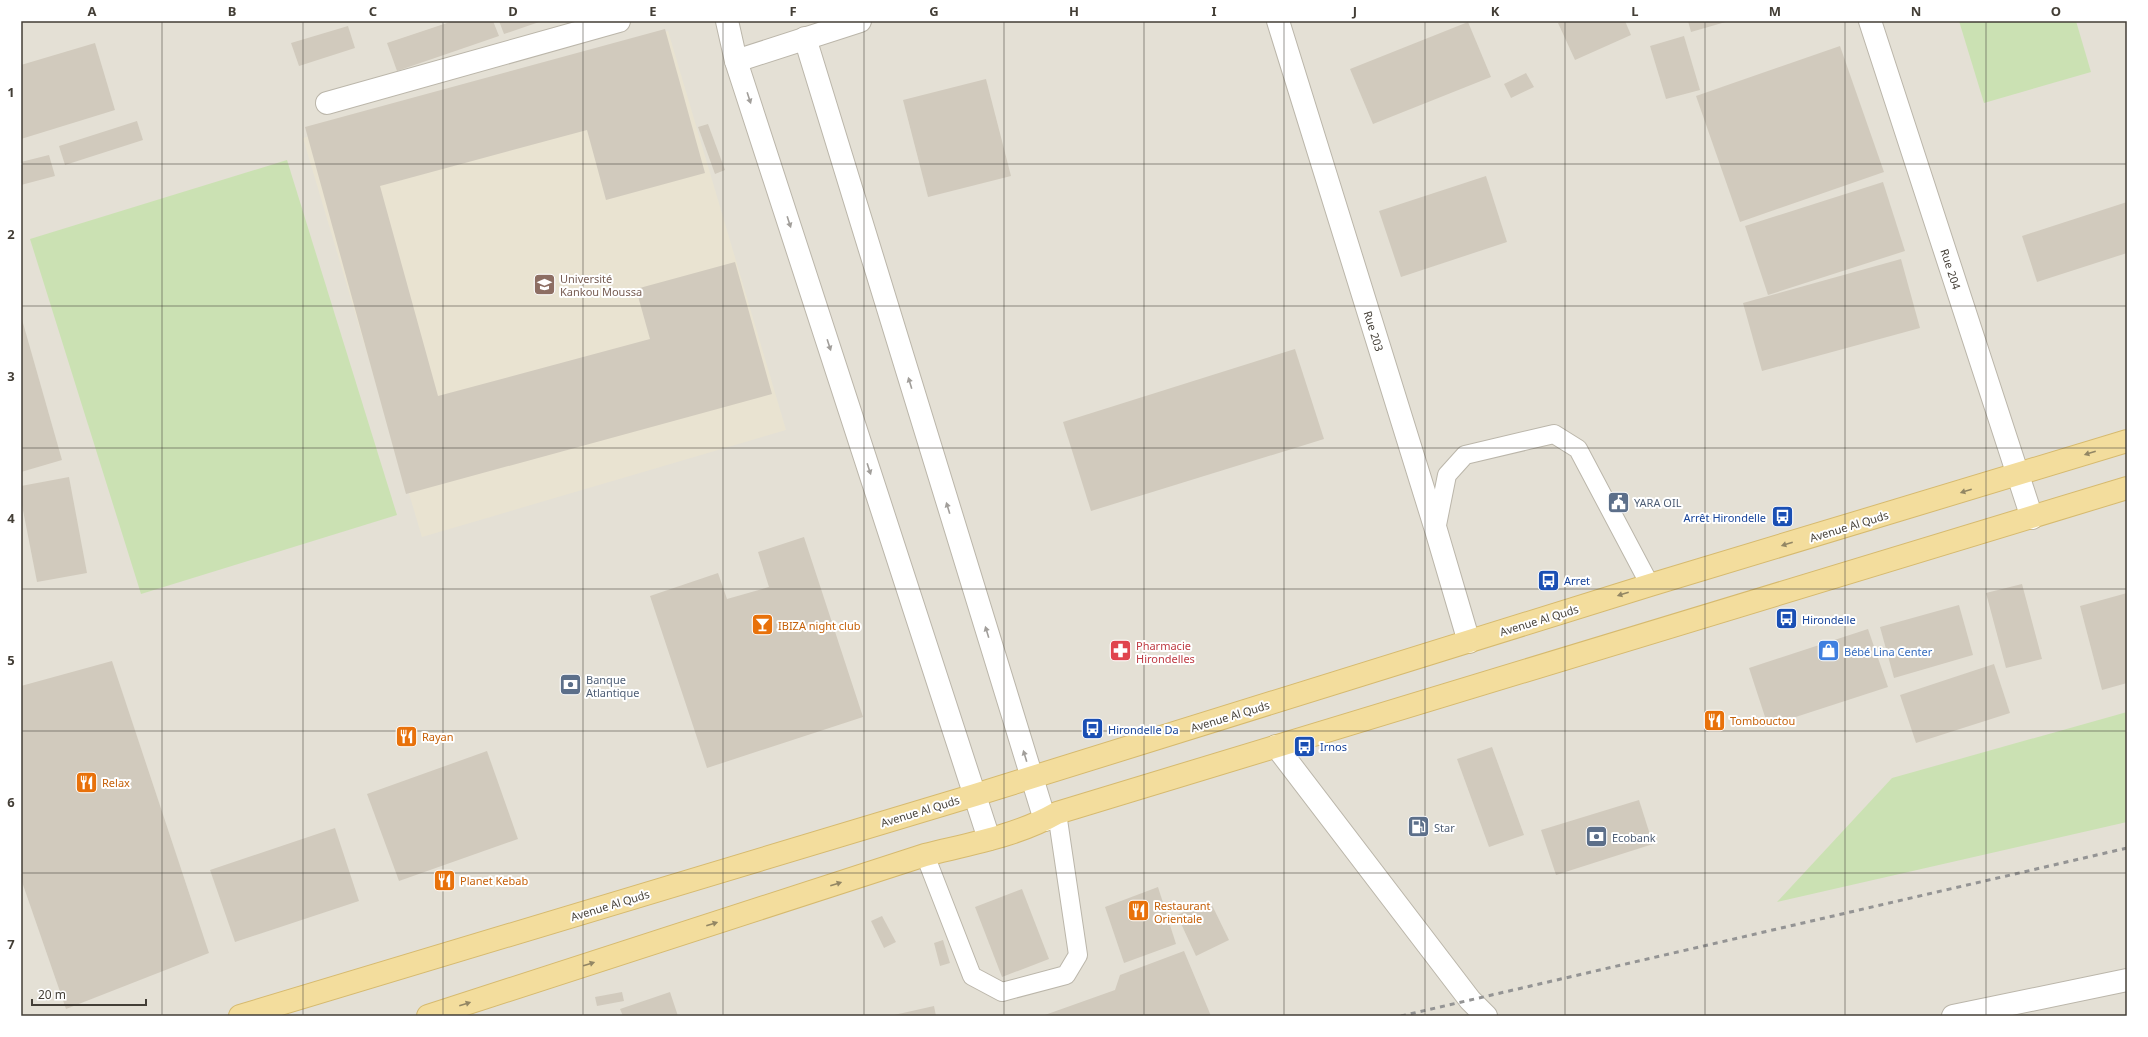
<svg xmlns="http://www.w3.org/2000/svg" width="2148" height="1037" font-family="'Noto Sans',sans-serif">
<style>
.residential{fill:#e4e0d5}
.education{fill:#e9e3d1}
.green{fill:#cbe1b3}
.building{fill:#d1cabd}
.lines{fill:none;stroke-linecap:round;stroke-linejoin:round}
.service-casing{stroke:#bbb6aa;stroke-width:20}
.minor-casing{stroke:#bbb6aa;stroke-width:24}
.primary-casing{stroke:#d6ba6f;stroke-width:24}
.service{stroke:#fff;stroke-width:18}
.minor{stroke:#fff;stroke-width:22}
.primary{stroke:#f3dd9d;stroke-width:22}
.rail{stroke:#949494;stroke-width:3;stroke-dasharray:5 5;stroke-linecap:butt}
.oneway{fill:#a19e9a}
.oneway2{fill:#928664}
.grid{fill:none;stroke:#433e36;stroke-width:1;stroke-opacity:0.55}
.labels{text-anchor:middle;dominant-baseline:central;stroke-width:4;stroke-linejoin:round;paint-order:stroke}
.street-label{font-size:11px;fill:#433e36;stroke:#fff}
.education-label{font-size:11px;fill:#785e54;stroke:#fff;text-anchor:start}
.service-label{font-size:11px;fill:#4e5e75;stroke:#fff;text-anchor:start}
.transit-label{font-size:11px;fill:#164399;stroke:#fff;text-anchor:start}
.food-label{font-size:11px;fill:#c56008;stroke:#fff;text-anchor:start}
.health-label{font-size:11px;fill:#be3a42;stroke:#fff;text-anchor:start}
.shop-label{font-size:11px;fill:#366cbe;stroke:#fff;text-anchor:start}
.neatline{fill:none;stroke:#433e36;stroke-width:1.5}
.grid-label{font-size:13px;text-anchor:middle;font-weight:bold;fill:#433e36}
</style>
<rect width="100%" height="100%" fill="#f1eee6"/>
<rect class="residential" x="21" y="21" width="2106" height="995"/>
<path class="education" d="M668,31L786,430L422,537L303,138Z"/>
<g class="green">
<path d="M1959,21H2076L2091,72L1984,103Z"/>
<path d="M287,160L397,515L141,594L30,239Z"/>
<path d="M2127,712V822L1777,902L1892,778Z"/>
</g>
<g class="building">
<path d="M453,21H493L499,36L397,71L387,43Z"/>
<path d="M499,21H542L504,34Z"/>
<path d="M1563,21H1625L1631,35L1575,60L1558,23Z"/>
<path d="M1688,21H1729L1691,32Z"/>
<path d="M1468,22L1491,77L1373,124L1350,69Z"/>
<path d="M348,26L355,48L299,66L291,43Z"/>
<path d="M665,29L705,173L606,200L587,130L380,186L438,396L650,339L636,289L735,262L772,394L406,494L305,127Z"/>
<path d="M1684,36L1700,90L1666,99L1650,46Z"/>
<path d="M95,43L115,110L21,139V65Z"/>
<path d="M1840,46L1884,172L1740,222L1696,96Z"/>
<path d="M1526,73L1534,87L1511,98L1504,84Z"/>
<path d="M986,79L1011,176L928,197L903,100Z"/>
<path d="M137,121L143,140L65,165L59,146Z"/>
<path d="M708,124L725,170L715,174L698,127Z"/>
<path d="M49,155L55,176L21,185V162Z"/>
<path d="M1486,176L1507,242L1401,277L1379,211Z"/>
<path d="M1883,182L1905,251L1768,295L1745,226Z"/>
<path d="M2127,202V253L2037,282L2022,236Z"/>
<path d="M1901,259L1920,328L1762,371L1743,303Z"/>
<path d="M21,316L62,460L21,472Z"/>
<path d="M1295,349L1324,439L1091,511L1063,422Z"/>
<path d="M69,477L87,573L37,582L21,500V486Z"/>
<path d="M804,537L863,717L707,768L650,596L718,573L727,599L769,587L758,552Z"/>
<path d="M2022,584L2042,659L2006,668L1986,593Z"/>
<path d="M2127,593V683L2102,690L2080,606Z"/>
<path d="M1959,605L1973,655L1894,678L1880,627Z"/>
<path d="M1868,629L1888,687L1768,726L1749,668Z"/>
<path d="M112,661L209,953L66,1009L21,879V686Z"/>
<path d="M1994,664L2010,713L1916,743L1900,695Z"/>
<path d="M1492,747L1524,835L1489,847L1457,759Z"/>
<path d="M487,751L518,839L399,881L367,794Z"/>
<path d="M1639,800L1653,844L1556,875L1541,830Z"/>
<path d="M335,828L359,901L235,942L210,870Z"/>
<path d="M1158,887L1176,944L1124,963L1105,907Z"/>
<path d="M1022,889L1049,959L1002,977L975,907Z"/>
<path d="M1210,901L1229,940L1196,956L1177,915Z"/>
<path d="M882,916L896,942L884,948L871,921Z"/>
<path d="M943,940L950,963L940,966L934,943Z"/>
<path d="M1184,951L1211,1016H1042L1115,990L1120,975Z"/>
<path d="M622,992L624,1001L597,1006L595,997Z"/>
<path d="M670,992L678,1016H623L620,1009Z"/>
<path d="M934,1006L936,1016H894V1015Z"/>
</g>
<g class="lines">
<defs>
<g id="service">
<path d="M1436,530L1447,475L1465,455L1554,434L1578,449L1650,585"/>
<path d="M925,855L972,976L1002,992L1066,975L1078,955L1057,813"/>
</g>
<g id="minor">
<path d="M727,21L736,61L989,839"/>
<path d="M1278,21L1436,530L1469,642"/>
<path d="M1870,21L2032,518"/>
<path d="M805,38L1045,820"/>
<path d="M736,61L860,21"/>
<path d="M327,103L619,21"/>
<path d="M1276,746L1470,1000L1486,1016"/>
<path d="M1953,1016L2127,980"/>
</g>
<g id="primary">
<path d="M240,1016L975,795L1650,585L2127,441"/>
<path d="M428,1016L925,855C969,844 1017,836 1057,813L2127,488"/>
</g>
</defs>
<use href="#service" class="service-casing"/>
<use href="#minor" class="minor-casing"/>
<use href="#primary" class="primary-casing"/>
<use href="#service" class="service"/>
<use href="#minor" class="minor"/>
<use href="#primary" class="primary"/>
<path class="rail" d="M1401,1016L2127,848"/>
</g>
<defs><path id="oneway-solid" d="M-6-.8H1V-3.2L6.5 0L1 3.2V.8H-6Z"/></defs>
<g class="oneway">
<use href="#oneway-solid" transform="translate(749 98) rotate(72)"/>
<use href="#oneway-solid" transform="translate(789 222) rotate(72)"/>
<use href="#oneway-solid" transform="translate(829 345) rotate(72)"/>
<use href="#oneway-solid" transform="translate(910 383) rotate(-107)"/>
<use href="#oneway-solid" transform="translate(869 469) rotate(72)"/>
<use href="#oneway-solid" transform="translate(948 508) rotate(-107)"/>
<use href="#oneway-solid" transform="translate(987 632) rotate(-107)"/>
<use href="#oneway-solid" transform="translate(1025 756) rotate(-107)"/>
</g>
<g class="oneway2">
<use href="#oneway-solid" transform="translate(2090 453) rotate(163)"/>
<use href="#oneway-solid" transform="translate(1966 491) rotate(163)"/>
<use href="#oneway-solid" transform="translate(1787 544) rotate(163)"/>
<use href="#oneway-solid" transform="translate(1623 594) rotate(163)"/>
<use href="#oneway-solid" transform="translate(836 884) rotate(-18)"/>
<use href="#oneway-solid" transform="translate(712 924) rotate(-18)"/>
<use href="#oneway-solid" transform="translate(589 964) rotate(-18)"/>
<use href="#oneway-solid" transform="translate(465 1004) rotate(-18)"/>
</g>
<path class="grid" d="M162,21V1016M303,21V1016M443,21V1016M583,21V1016M723,21V1016M864,21V1016M1004,21V1016M1144,21V1016M1284,21V1016M1425,21V1016M1565,21V1016M1705,21V1016M1845,21V1016M1986,21V1016M21,164H2127M21,306H2127M21,448H2127M21,589H2127M21,731H2127M21,873H2127"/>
<defs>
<symbol id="university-square" viewBox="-11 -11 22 22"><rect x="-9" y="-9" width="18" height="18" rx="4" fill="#8d6e63" stroke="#fff"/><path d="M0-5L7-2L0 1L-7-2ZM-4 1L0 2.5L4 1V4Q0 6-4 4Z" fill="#fff"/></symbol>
<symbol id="civic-square" viewBox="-11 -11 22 22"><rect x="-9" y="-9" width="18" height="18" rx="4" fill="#5c6f8a" stroke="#fff"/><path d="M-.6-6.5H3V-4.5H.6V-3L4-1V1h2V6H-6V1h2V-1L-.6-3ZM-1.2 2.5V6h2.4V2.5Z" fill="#fff"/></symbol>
<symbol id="bus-square" viewBox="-11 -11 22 22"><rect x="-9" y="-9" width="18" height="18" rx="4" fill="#1a4fb4" stroke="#fff"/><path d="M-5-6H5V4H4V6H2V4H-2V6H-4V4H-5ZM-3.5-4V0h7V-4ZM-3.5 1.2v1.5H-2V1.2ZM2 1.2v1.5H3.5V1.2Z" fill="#fff"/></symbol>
<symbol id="bar-square" viewBox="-11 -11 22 22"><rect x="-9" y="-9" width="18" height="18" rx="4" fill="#e8710a" stroke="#fff"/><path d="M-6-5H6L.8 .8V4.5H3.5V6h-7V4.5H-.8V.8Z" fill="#fff"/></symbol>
<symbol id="pharmacy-square" viewBox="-11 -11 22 22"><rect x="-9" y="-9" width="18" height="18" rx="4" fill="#e0444e" stroke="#fff"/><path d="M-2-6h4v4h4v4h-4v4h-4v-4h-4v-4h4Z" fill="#fff"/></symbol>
<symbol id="shop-square" viewBox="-11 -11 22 22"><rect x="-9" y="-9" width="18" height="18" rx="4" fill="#3f7fe0" stroke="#fff"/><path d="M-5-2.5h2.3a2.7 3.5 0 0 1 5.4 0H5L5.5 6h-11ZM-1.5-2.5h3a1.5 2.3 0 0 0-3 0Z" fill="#fff"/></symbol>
<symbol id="bank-square" viewBox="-11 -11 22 22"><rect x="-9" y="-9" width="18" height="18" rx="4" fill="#5c6f8a" stroke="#fff"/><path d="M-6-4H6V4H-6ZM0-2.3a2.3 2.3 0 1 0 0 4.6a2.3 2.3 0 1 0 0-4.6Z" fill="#fff"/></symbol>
<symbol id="restaurant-square" viewBox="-11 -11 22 22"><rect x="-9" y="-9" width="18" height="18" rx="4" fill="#e8710a" stroke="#fff"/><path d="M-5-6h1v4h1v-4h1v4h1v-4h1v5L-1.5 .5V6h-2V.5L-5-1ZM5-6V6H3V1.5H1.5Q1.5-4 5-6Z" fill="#fff"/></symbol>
<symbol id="fuel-square" viewBox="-11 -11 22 22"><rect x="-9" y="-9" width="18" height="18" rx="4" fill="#5c6f8a" stroke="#fff"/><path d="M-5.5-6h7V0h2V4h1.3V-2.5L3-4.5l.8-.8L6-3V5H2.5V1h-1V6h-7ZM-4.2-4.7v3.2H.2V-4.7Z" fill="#fff"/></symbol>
</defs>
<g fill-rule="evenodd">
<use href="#university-square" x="532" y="272" width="25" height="25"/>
<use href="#civic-square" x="1606" y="490" width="25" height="25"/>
<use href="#bus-square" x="1770" y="504" width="25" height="25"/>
<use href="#bus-square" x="1536" y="568" width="25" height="25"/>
<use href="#bus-square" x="1774" y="606" width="25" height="25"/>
<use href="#bar-square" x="750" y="612" width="25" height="25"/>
<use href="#pharmacy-square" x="1108" y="638" width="25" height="25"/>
<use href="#shop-square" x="1816" y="638" width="25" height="25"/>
<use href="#bank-square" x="558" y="672" width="25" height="25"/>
<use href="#restaurant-square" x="1702" y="708" width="25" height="25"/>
<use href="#bus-square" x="1080" y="716" width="25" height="25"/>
<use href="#restaurant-square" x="394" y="724" width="25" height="25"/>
<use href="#bus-square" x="1292" y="734" width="25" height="25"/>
<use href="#restaurant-square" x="74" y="770" width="25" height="25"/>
<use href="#fuel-square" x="1406" y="814" width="25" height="25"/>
<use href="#bank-square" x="1584" y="824" width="25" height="25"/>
<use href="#restaurant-square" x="432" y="868" width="25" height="25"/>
<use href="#restaurant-square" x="1126" y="898" width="25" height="25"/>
</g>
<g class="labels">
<g class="street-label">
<text transform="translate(1951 269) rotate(72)">Rue 204</text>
<text transform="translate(1374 331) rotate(73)">Rue 203</text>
<text transform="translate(1849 526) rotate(-17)">Avenue Al Quds</text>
<text transform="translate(1539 620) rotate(-17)">Avenue Al Quds</text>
<text transform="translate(1230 716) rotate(-17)">Avenue Al Quds</text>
<text transform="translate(920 811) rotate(-17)">Avenue Al Quds</text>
<text transform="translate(610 905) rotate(-17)">Avenue Al Quds</text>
</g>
<g class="education-label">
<text x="560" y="278">Université<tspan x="560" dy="13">Kankou Moussa</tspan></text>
</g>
<g class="service-label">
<text x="1634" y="502">YARA OIL</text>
<text x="586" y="679">Banque<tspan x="586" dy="13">Atlantique</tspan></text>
<text x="1434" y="827">Star</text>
<text x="1612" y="837">Ecobank</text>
</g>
<g class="transit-label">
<text x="1766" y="517" text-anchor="end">Arrêt Hirondelle</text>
<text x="1564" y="580">Arret</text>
<text x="1802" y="619">Hirondelle</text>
<text x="1108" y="729">Hirondelle Da</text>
<text x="1320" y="746">Irnos</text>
</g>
<g class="food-label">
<text x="778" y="625">IBIZA night club</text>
<text x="1730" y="720">Tombouctou</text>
<text x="422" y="736">Rayan</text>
<text x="102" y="782">Relax</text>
<text x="460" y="880">Planet Kebab</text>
<text x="1154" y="905">Restaurant<tspan x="1154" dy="13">Orientale</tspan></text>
</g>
<g class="health-label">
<text x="1136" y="645">Pharmacie<tspan x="1136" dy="13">Hirondelles</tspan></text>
</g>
<g class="shop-label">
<text x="1844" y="651">Bébé Lina Center</text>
</g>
</g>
<rect width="2148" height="1037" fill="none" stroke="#ffffff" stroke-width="44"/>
<path d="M32 999v6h114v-6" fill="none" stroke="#433e36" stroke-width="2"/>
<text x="38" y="999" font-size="12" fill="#433e36" stroke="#ffffff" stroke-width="3" paint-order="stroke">20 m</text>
<rect x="22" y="22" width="2104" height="993" class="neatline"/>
<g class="grid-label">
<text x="92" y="16">A</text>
<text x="232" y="16">B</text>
<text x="373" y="16">C</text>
<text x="513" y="16">D</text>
<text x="653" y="16">E</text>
<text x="793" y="16">F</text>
<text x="934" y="16">G</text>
<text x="1074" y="16">H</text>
<text x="1214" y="16">I</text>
<text x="1355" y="16">J</text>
<text x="1495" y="16">K</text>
<text x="1635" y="16">L</text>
<text x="1775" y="16">M</text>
<text x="1916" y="16">N</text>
<text x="2056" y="16">O</text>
<text x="11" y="97">1</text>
<text x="11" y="239">2</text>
<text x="11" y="381">3</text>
<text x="11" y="523">4</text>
<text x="11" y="665">5</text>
<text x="11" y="807">6</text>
<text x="11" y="949">7</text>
</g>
</svg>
